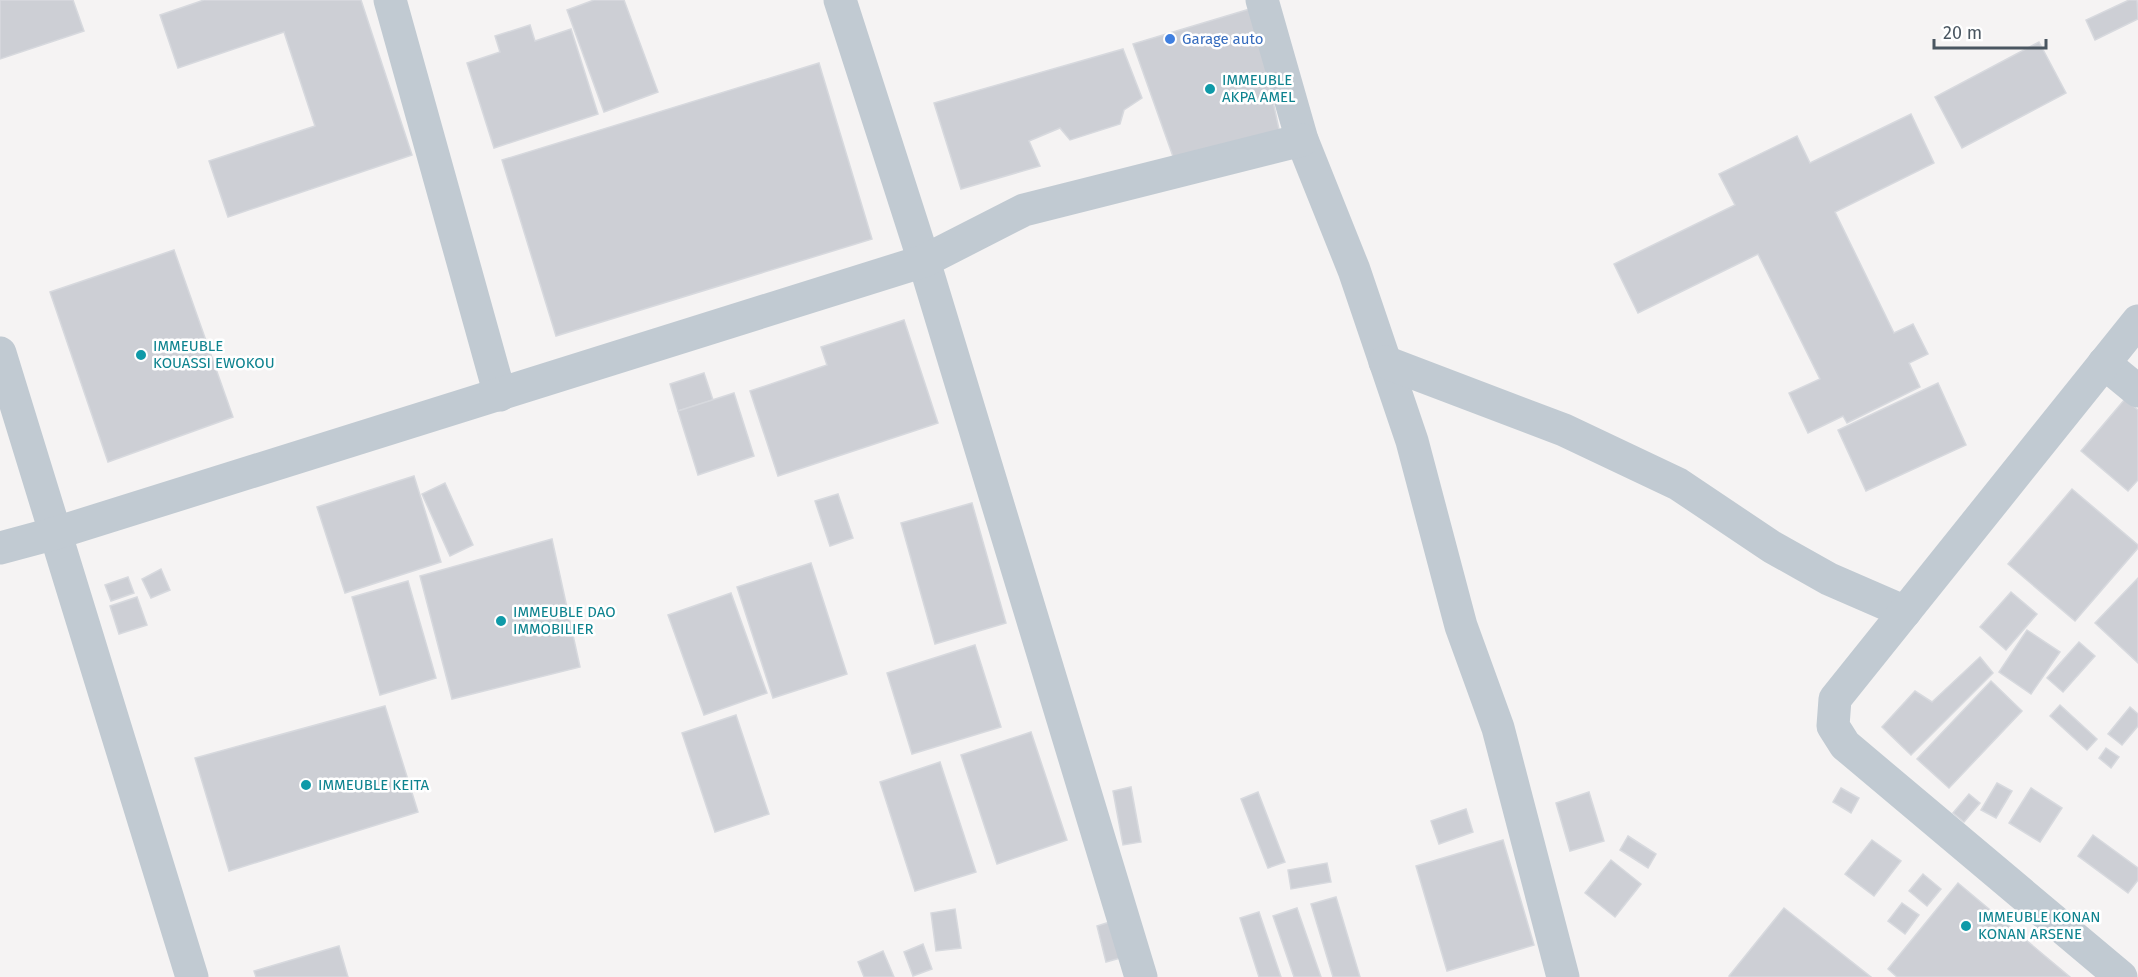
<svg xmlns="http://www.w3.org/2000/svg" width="2138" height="977" font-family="'Fira Sans',sans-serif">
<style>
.building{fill:#cdcfd5;stroke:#d7d9de;stroke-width:1.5}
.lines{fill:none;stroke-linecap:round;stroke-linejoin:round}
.street{stroke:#c1cad2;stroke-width:33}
.shop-dot{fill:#3f7fe0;stroke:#fff;stroke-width:2}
.culture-dot{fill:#0f9aa8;stroke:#fff;stroke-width:2}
.labels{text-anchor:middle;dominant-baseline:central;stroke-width:5;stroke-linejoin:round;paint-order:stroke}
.shop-label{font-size:15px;fill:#366cbe;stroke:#fff;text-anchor:start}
.culture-label{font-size:15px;fill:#0d838f;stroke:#fff;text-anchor:start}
</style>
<rect width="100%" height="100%" fill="#f5f3f3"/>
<g class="building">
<path d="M0,0H73L84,31L0,59Z"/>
<path d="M204,0H361L412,155L228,217L209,161L315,126L284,32L178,68L160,15Z"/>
<path d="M594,0H624L658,92L604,112L567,10Z"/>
<path d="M2129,0H2137L2138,19L2095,40L2086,20Z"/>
<path d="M1253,8L1280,134L1175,162L1133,44Z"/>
<path d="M530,25L535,41L571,29L598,114L494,148L467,63L500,52L495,36Z"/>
<path d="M2039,42L2066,93L1962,148L1935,97Z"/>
<path d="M1123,49L1142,98L1124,110L1120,124L1070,140L1060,128L1029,141L1040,166L961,189L934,103Z"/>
<path d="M819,63L872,239L556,336L502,160Z"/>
<path d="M1911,114L1934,163L1835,212L1894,333L1913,324L1928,354L1909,363L1920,387L1847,423L1843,416L1808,433L1789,393L1820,379L1758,254L1638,313L1614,264L1735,205L1719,174L1797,136L1810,163Z"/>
<path d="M174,250L233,417L108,462L50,292Z"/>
<path d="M904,320L938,423L778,476L750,391L827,365L821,347Z"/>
<path d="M704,373L713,400L678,411L670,384Z"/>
<path d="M1938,383L1966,445L1866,491L1838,430Z"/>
<path d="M734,393L754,456L698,475L678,411Z"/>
<path d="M2125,399L2138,410V480L2128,491L2081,451Z"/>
<path d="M414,476L441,562L345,593L317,507Z"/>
<path d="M445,483L473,545L450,556L422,494Z"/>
<path d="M2072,489L2138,545V548L2075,621L2008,564Z"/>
<path d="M838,494L853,538L830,546L815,501Z"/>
<path d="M972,503L1006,623L935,644L901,523Z"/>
<path d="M552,539L580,667L452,699L420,576Z"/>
<path d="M811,563L847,674L773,698L737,587Z"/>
<path d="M161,569L170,590L151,598L142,579Z"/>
<path d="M128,577L134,593L111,601L105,585Z"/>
<path d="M2138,578V663L2095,623Z"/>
<path d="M408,581L436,678L380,695L352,597Z"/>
<path d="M2011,592L2037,614L2006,650L1980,627Z"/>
<path d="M731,593L767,693L704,715L668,615Z"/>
<path d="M137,597L147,625L119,634L110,606Z"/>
<path d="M2027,630L2060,652L2031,694L1999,672Z"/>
<path d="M2079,642L2095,656L2063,692L2047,678Z"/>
<path d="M975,645L1001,727L912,754L887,673Z"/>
<path d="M1980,657L1993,673L1911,755L1882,727L1915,691L1932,702Z"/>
<path d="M1991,681L2022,711L1949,788L1917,759Z"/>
<path d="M2060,705L2097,739L2087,750L2050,716Z"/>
<path d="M385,706L418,812L229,871L195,758Z"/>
<path d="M2130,707L2138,714V726L2122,745L2108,734Z"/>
<path d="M736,715L769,814L715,832L682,733Z"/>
<path d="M1031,732L1067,840L997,864L961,755Z"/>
<path d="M2106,748L2119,757L2111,768L2099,758Z"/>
<path d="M940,762L976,872L915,891L880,782Z"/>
<path d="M1997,783L2012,791L1996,818L1981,810Z"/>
<path d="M1131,787L1141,842L1123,845L1113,791Z"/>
<path d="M1841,788L1859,798L1851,813L1833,802Z"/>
<path d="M2031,788L2062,808L2040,842L2009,823Z"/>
<path d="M1258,792L1285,862L1268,868L1241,799Z"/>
<path d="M1589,792L1604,841L1570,851L1556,803Z"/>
<path d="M1969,794L1980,803L1964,822L1953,813Z"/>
<path d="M1466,809L1473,832L1439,844L1431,821Z"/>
<path d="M2093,835L2138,868V880L2128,893L2078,856Z"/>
<path d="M1628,836L1656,854L1648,868L1620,850Z"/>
<path d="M1503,840L1534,945L1447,971L1416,866Z"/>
<path d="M1872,840L1901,861L1874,896L1845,874Z"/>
<path d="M1611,860L1641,884L1615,917L1585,893Z"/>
<path d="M1327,863L1331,882L1291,889L1288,870Z"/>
<path d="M1923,874L1941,889L1927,906L1909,891Z"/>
<path d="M1958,883L2070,977H1897L1888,969Z"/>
<path d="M1336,897L1360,977H1333L1311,904Z"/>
<path d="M1902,903L1919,915L1905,934L1888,921Z"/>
<path d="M1297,908L1321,977H1294L1273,916Z"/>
<path d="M1784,908L1871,977H1731L1729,976Z"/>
<path d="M955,909L961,948L936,951L931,913Z"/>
<path d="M1259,912L1281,977H1259L1240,918Z"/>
<path d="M1113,921L1124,957L1106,962L1097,926Z"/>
<path d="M923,944L932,969L913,976L904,952Z"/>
<path d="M339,946L348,977H256L254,971Z"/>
<path d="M883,951L894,977H864L858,962Z"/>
</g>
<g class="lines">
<g class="street">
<path d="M390,0L500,395"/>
<path d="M840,0L924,261L1141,977"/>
<path d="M1262,0L1302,140L1354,270L1412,441L1461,626L1498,728L1563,977"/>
<path d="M0,353L192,977"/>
<path d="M1385,362L1564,430L1678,484L1772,547L1829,579L1905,612"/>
<path d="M2104,363L2138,391"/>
<path d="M0,548L56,533L924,261L1024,210L1302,140"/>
<path d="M2121,977L1845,745L1833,726L1835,699L2138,321"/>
</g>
</g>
<circle class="shop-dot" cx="1170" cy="39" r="6"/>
<g class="culture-dot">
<circle cx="1210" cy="89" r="6"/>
<circle cx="141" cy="355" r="6"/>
<circle cx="501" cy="621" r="6"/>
<circle cx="306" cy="785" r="6"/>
<circle cx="1966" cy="926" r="6"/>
</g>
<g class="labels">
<g class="shop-label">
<text x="1182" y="39">Garage auto</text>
</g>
<g class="culture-label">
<text x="1222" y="80">IMMEUBLE<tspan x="1222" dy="17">AKPA AMEL</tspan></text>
<text x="153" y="346">IMMEUBLE<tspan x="153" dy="17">KOUASSI EWOKOU</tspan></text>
<text x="513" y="612">IMMEUBLE DAO<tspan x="513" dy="17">IMMOBILIER</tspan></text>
<text x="318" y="785">IMMEUBLE KEITA</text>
<text x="1978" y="917">IMMEUBLE KONAN<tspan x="1978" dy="17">KONAN ARSENE</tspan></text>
</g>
</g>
<path d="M1934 39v9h112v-9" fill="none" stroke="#4a5661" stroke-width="3"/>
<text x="1943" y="39" font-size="18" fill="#4a5661" stroke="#ffffff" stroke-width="4.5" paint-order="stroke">20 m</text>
</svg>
